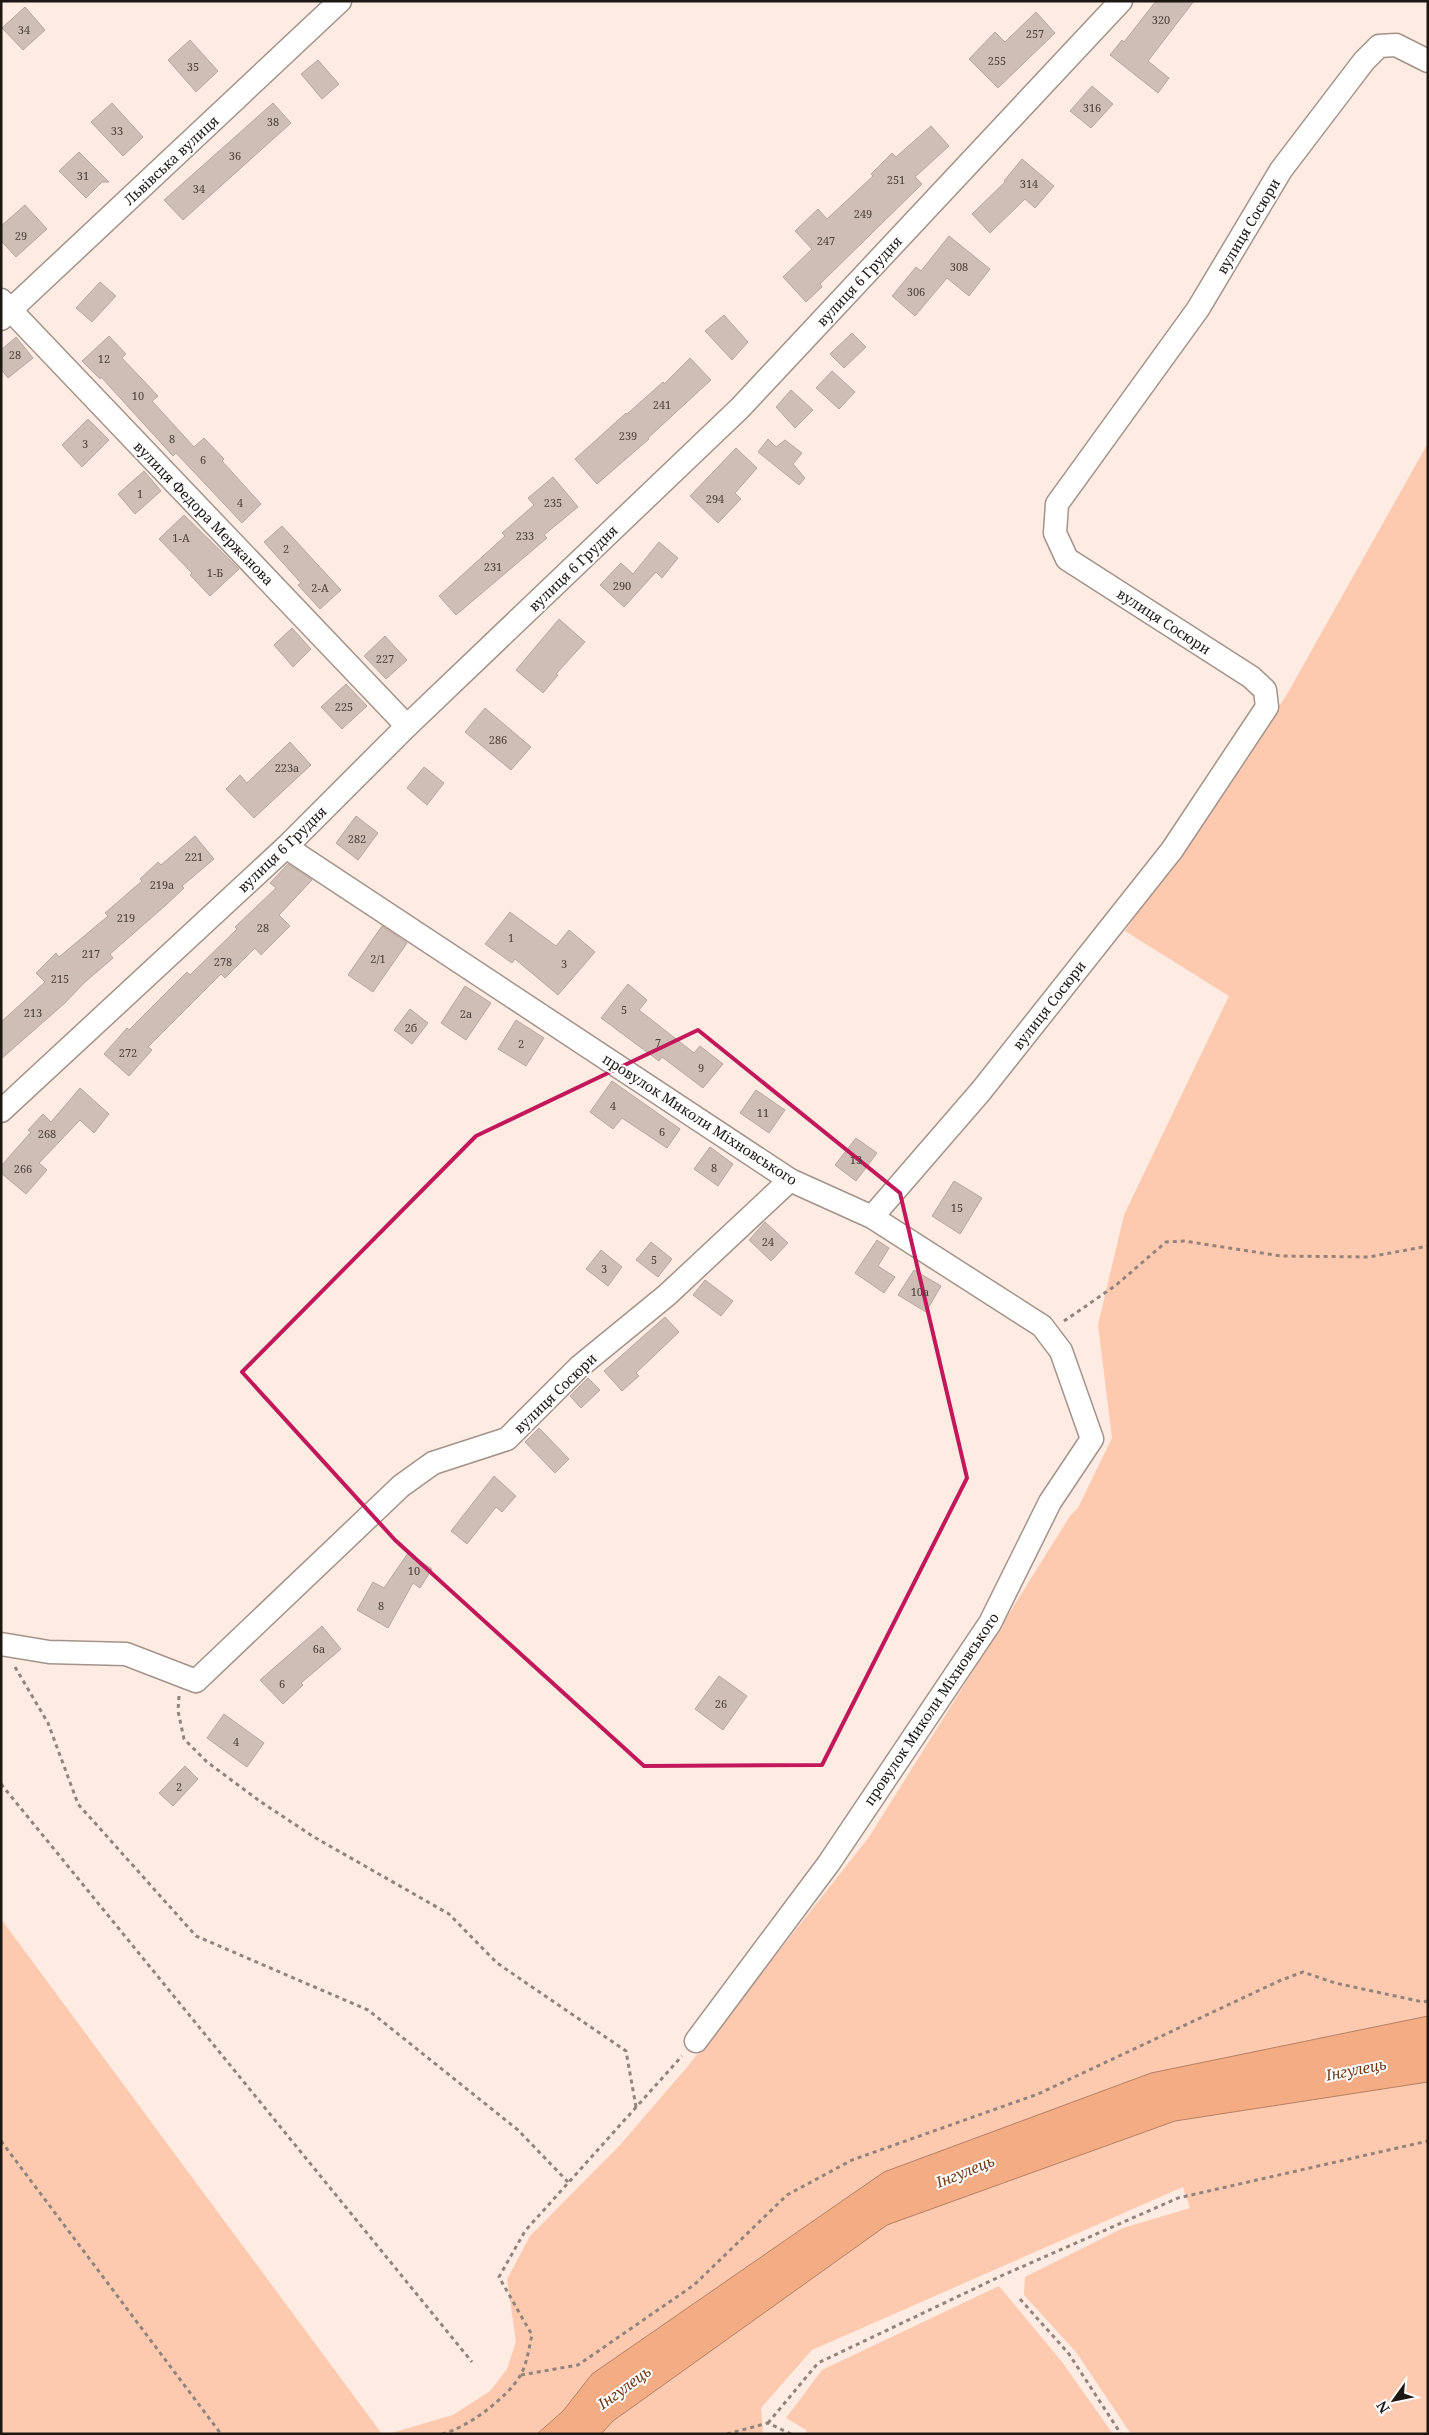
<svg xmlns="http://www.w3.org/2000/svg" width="1429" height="2435" font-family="'Noto Serif',serif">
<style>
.green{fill:#fdcaaf}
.water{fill:#f4ac84;stroke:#b47f62}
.building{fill:#cfbeb5;stroke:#b8a79e}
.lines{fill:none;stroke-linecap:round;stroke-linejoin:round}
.minor-casing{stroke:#a3938a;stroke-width:25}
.path{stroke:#91847d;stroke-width:3;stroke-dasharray:4 4;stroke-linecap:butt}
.minor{stroke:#fff;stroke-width:22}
.marked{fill:none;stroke:#c2185b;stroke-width:4;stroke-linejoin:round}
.labels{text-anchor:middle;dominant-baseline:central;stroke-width:4;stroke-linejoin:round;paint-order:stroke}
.number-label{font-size:11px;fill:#4a413c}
.street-label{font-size:14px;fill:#1d1713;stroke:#fff}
.water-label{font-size:15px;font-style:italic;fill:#703813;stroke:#fff}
</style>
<rect width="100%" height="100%" fill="#feebe2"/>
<g class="green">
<path d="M1428,443V2016L1151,2073L884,2172L592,2374L563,2411L537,2434H388L453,2415L490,2391L507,2369L516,2342L507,2279L530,2236L620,2145L688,2066L869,1837L1070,1516L1078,1508L1112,1438L1098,1325L1124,1215L1229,996L1125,931L1286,696Z"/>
<path d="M1,1919L382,2434H1Z"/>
<path d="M1428,2082V2434H1131L1076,2352L1024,2295L1025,2277L1123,2228L1190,2208L1183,2187L812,2350L761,2408L763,2433L766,2434H601L612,2421L887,2225L1175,2121Z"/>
<path d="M999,2286L1062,2362L1113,2434H807L806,2430L786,2418L822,2370Z"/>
</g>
<path class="water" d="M1428,2016V2082L1175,2121L887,2225L613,2421L601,2434H537L563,2411L592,2374L884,2172L1151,2073Z"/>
<g class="building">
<path d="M1156,1H1194L1148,61L1169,78L1158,93L1110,55L1122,40L1124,42Z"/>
<path d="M25,7L45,30L23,50L2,28Z"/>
<path d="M1036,12L1055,33L998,88L969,59L995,32L1005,42Z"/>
<path d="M190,40L218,71L196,92L168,60Z"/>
<path d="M318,60L339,84L322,99L301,74Z"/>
<path d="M1092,86L1113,104L1091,128L1070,111Z"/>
<path d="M112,103L143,137L123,156L91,122Z"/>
<path d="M273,103L291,123L183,220L164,200Z"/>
<path d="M931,126L949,146L915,177L922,184L820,284L822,287L806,302L783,277L812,249L795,231L818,209L827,219L873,176L871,174L892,153L896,157Z"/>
<path d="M79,152L109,182H102L86,198L59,171Z"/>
<path d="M1022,159L1054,186L1035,208L1025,199L990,233L972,214L1005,182L1004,181Z"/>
<path d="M25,205L47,229L16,257L1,241V226Z"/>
<path d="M949,236L990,269L969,296L947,278L915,316L892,296L916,267L921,271Z"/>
<path d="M100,282L116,296L92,322L76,308Z"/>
<path d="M724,315L748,342L732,360L705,331Z"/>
<path d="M852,333L866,347L844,368L830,354Z"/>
<path d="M109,336L126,354L122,358L158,396L152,401L194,447L204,438L224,459L222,461L261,504L242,523L176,453L173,456L101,377L100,379L82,361Z"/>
<path d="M16,337L33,358L8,378L1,369V350Z"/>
<path d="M690,358L711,380L648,438L649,439L597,484L575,459L626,413L627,414L663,382L664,384Z"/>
<path d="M832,371L855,392L839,409L816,388Z"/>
<path d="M791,390L813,410L795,428L776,407Z"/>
<path d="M88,419L109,440L82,467L62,445Z"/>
<path d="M768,439L776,447L785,440L802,453L793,464L805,478L799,485L758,452Z"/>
<path d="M736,448L757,468L735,493L741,499L718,523L690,496Z"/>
<path d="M144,471L161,491L135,514L118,494Z"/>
<path d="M553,477L578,507L544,535L547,538L456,615L439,596L505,536L502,533L534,505L528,498Z"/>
<path d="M184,515L239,569L210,596L190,575L192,573L159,539Z"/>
<path d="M282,526L341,590L320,609L298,585L301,583L264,542Z"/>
<path d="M659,542L678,558L662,578L656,572L624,607L600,585L621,563L633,574Z"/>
<path d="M559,619L585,642L556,674L558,675L543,693L516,670Z"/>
<path d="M292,628L311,649L293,667L274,645Z"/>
<path d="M385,636L407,660L386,679L364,656Z"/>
<path d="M346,684L367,706L342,729L321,707Z"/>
<path d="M485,708L531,747L511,770L465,732Z"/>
<path d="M290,742L311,765L254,818L226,789L240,775L247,783Z"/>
<path d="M424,767L444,783L427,805L407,788Z"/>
<path d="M356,816L378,833L358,860L336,843Z"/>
<path d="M195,836L214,859L182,886L184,888L166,905L110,954L113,958L84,983L65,1003L1,1059V1022L45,982L36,973L56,953L59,957L108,916L105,913L142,881L140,879L158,862L161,865Z"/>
<path d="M288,864L312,880L279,915L290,926L261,955L255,948L225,978L221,974L148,1047L152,1050L129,1076L104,1054L127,1028L129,1030L187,972L190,975L237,929L235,927L276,888L270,883Z"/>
<path d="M510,912L556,946L569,930L595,952L558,995L515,959L512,963L485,944Z"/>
<path d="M382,926L407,943L373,992L348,975Z"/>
<path d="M628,984L647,1000L639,1010L694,1053L700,1046L723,1064L703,1088L662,1057L659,1061L601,1018Z"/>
<path d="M465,986L491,1003L466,1040L441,1023Z"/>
<path d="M410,1009L428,1023L412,1044L394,1030Z"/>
<path d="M516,1020L544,1038L526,1066L498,1049Z"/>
<path d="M612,1081L680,1129L667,1148L622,1118L613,1129L590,1112Z"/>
<path d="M80,1088L109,1114L94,1133L80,1120L39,1163L47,1170L26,1194L1,1173V1166L31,1132L28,1130L43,1114L51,1122Z"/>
<path d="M756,1090L785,1110L769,1133L740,1113Z"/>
<path d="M856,1138L877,1153L856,1181L835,1165Z"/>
<path d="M710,1147L733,1164L718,1186L694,1169Z"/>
<path d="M954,1181L982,1198L960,1234L932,1216Z"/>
<path d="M765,1222L788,1243L771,1261L749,1240Z"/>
<path d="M877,1240L889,1248L878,1266L895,1277L884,1293L855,1273Z"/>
<path d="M651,1242L672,1259L658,1277L636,1260Z"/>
<path d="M601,1250L622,1267L608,1286L586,1269Z"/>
<path d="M914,1270L941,1286L926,1312L898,1295Z"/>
<path d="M705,1280L733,1301L721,1316L693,1295Z"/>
<path d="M665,1317L679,1332L636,1373L639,1376L622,1391L604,1371Z"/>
<path d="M588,1378L600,1390L581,1408L570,1396Z"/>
<path d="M539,1428L569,1459L555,1473L525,1442Z"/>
<path d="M494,1476L516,1496L502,1512L496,1507L467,1544L451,1531Z"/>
<path d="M408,1553L432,1569L420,1588L413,1583L388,1628L357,1610L373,1582L384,1588Z"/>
<path d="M322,1626L341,1649L301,1683L303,1685L283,1704L260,1680Z"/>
<path d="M719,1676L747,1696L723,1730L695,1709Z"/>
<path d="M224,1714L264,1743L247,1767L207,1738Z"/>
<path d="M185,1766L198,1779L173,1806L159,1793Z"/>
</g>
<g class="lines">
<defs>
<g id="minor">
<path d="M1,300L407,726"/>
<path d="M1,319L340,1"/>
<path d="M286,847L790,1180L872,1217L1042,1326L1061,1351L1092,1439L1050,1502L990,1623L829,1863L696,2041"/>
<path d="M1,1111L286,847L407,726L740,408L1121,1"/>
<path d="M872,1217L981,1091L1172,850L1267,707L1265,690L1251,677L1067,559L1055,533L1057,504L1198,309L1281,170L1364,61L1379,46L1396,45L1428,61"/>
<path d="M1,1644L49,1652L126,1654L196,1681L401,1486L433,1463L507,1439L579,1367L667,1295L790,1180"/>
</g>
</defs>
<use href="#minor" class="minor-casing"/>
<g class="path">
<path d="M1064,1321L1115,1286L1166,1242L1184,1241L1281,1256L1369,1257L1428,1246"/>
<path d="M15,1667L48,1723L78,1804L196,1936L368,2010L518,2130L568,2182"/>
<path d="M179,1696L178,1711L184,1739L207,1762L261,1802L314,1837L449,1914L497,1963L626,2051L636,2107"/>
<path d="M1,1784L472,2362"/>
<path d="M1,2141L221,2434"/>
<path d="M1020,2299L1069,2354L1121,2434"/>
<path d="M521,2375L578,2365L694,2285L787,2195L852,2160L1038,2094L1279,1981L1303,1972L1335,1983L1423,2002L1428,2001"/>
<path d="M768,2423L818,2363L1001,2276L1178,2198L1428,2141"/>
<path d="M442,2434C467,2428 507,2398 520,2376C527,2365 529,2347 532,2335L499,2277L525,2231L682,2056"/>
<path d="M727,2434L768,2423L791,2434"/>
</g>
<use href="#minor" class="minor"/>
</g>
<path class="marked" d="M698,1030L900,1193L967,1478L822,1765L644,1766L395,1540L242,1372L476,1136Z"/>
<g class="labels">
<g class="number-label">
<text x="1161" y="19">320</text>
<text x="24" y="29">34</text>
<text x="1035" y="33">257</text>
<text x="997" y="60">255</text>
<text x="193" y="66">35</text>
<text x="1092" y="107">316</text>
<text x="273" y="121">38</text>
<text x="117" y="130">33</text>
<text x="235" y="155">36</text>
<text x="83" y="175">31</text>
<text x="896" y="179">251</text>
<text x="1029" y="183">314</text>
<text x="199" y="188">34</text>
<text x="863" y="213">249</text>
<text x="21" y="235">29</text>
<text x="826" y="240">247</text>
<text x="959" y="266">308</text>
<text x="916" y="291">306</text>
<text x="15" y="354">28</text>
<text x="104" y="358">12</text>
<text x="138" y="395">10</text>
<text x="662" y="404">241</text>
<text x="628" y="435">239</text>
<text x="172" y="438">8</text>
<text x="85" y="443">3</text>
<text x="203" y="459">6</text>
<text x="140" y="493">1</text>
<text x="715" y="498">294</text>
<text x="240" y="502">4</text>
<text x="553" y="502">235</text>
<text x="525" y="535">233</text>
<text x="181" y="537">1-А</text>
<text x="286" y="548">2</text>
<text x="493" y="566">231</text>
<text x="215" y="572">1-Б</text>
<text x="622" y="585">290</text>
<text x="320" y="587">2-А</text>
<text x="385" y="658">227</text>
<text x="344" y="706">225</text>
<text x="498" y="739">286</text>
<text x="287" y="767">223а</text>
<text x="357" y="838">282</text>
<text x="194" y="856">221</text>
<text x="162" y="884">219а</text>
<text x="126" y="917">219</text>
<text x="263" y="927">28</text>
<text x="511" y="937">1</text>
<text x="91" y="953">217</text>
<text x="378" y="958">2/1</text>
<text x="223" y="961">278</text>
<text x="564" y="963">3</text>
<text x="60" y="978">215</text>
<text x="624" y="1009">5</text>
<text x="33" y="1012">213</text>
<text x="466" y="1013">2а</text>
<text x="411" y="1027">2б</text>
<text x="658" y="1042">7</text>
<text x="521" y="1043">2</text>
<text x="128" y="1052">272</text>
<text x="701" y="1067">9</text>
<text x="613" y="1105">4</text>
<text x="763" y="1112">11</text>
<text x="662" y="1131">6</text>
<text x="47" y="1133">268</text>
<text x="856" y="1159">13</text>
<text x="714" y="1167">8</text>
<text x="23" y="1168">266</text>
<text x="957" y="1207">15</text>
<text x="768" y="1241">24</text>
<text x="654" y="1259">5</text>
<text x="604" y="1268">3</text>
<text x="920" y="1291">10а</text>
<text x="414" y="1570">10</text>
<text x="381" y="1605">8</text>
<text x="319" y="1648">6а</text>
<text x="282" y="1683">6</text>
<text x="721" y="1703">26</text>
<text x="236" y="1741">4</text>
<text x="179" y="1786">2</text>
</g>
<g class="street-label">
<text transform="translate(171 160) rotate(-43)">Львівська вулиця</text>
<text transform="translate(1248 226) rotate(-59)">вулиця Сосюри</text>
<text transform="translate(859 281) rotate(-47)">вулиця 6 Грудня</text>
<text transform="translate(204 513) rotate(46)">вулиця Федора Мержанова</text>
<text transform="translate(573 568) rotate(-44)">вулиця 6 Грудня</text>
<text transform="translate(1164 621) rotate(33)">вулиця Сосюри</text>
<text transform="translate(282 849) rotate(-44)">вулиця 6 Грудня</text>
<text transform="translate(1049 1005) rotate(-52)">вулиця Сосюри</text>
<text transform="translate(700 1119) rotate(33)">провулок Миколи Міхновського</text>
<text transform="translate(555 1393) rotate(-44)">вулиця Сосюри</text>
<text transform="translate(931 1709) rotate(-56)">провулок Миколи Міхновського</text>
</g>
<g class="water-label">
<text transform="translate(1356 2069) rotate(-11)">Інгулець</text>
<text transform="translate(965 2171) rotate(-22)">Інгулець</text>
<text transform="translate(624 2387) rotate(-36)">Інгулець</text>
</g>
</g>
<rect width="1429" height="2435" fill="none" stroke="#1d1713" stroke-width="5"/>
<g transform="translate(1394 2400) rotate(237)" stroke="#ffffff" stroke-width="4" paint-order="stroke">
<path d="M0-4L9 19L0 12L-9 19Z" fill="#1d1713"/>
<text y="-8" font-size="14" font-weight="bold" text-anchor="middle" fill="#1d1713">N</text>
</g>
</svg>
